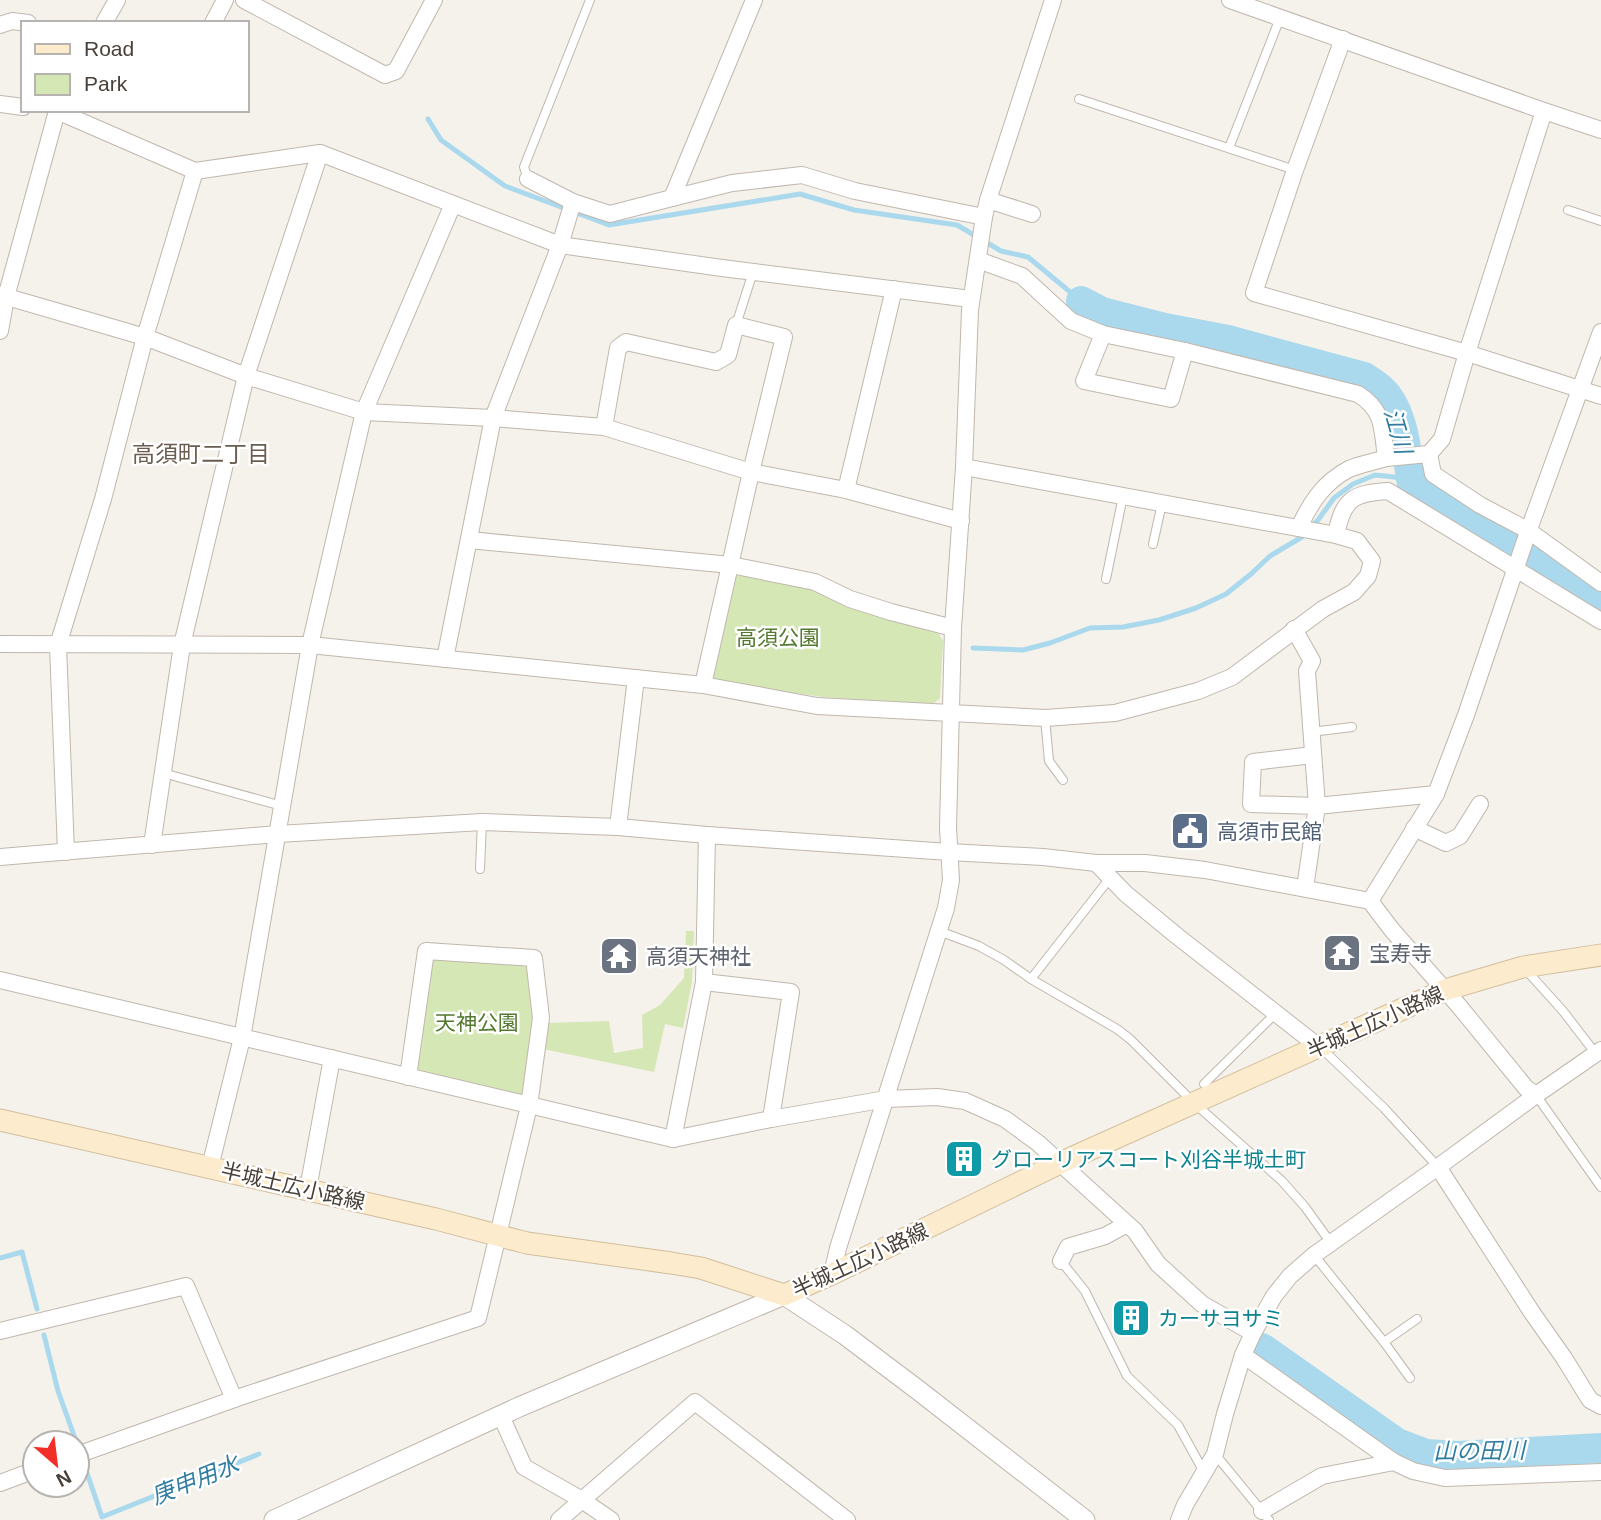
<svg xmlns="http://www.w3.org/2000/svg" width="1601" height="1520" font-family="Arial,'Noto Sans JP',sans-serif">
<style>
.green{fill:#d6e7b6}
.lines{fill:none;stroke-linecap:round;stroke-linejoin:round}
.stream{stroke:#aad9ee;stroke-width:5}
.river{stroke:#aad9ee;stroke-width:30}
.service-casing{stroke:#c0b7ad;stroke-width:10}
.minor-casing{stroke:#c0b7ad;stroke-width:18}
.tertiary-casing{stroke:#c0b7ad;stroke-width:21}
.secondary-casing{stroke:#d2be9c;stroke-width:23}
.service{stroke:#fff;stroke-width:8}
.minor{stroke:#fff;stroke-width:16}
.tertiary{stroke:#fff;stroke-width:19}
.secondary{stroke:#fceccd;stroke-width:21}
.labels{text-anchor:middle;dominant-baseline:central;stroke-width:5;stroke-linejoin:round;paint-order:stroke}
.park-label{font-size:21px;fill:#52792d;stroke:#fff}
.service-label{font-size:21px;fill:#4e5e75;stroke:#fff;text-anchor:start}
.worship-label{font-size:21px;fill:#5b616d;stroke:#fff;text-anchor:start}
.street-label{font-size:21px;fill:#494139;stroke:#fff}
.culture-label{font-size:21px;fill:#0d838f;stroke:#fff;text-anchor:start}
.water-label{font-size:23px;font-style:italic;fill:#317da1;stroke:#fff}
.neighbourhood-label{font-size:23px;fill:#6b5d50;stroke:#fff}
</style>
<rect width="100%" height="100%" fill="#f5f1eb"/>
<g class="green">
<path d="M743,574L814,590L883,617L939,634L943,641L940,698L933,704L823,697L717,682L713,676L735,577Z"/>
<path d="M686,931H694L692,982L683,1028L665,1024L654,1072L543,1049L547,1023L609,1021L614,1053L643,1048L642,1015L660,1005L684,978Z"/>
<path d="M431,958L528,963L534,1019L523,1097L414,1071Z"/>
</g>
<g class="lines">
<g class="stream">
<path d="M428,119L441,140L505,186L609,225L800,194L854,210L957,225L1001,251L1028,257L1081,301"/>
<path d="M973,648L1023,650L1050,643L1090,628L1123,627L1159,620L1196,608L1226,594L1251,574L1270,556L1302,537L1318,520L1334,498L1353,484L1375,475L1394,477L1412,484"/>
<path d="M0,1258L22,1252L37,1309"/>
<path d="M44,1335L58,1391L76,1441"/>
<path d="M85,1467L102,1517L259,1454"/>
</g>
<g class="river">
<path d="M1081,301L1102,312L1165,328L1228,340L1364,377C1370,381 1377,385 1382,390C1404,410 1407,457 1412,484L1601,602"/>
<path d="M1262,1348L1397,1443L1426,1454L1458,1456L1601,1448"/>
</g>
<defs>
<g id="service">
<path d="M1079,99L1295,170"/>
<path d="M1229,148L1280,18"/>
<path d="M528,179L524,167L590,0"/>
<path d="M1568,210L1601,221"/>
<path d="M736,325L753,272"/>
<path d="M1153,544L1162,503"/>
<path d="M1106,579L1123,496"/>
<path d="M1045,718L1049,761L1063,780"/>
<path d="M1311,732L1352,727"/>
<path d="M163,773L282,806"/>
<path d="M480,869L482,822"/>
<path d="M939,931L979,946L1004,960L1031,979L1117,1029L1130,1039L1193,1102L1282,1181L1305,1207L1331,1243"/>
<path d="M1526,970L1563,1011L1596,1054"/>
<path d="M1031,979L1110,878"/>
<path d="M1320,1047L1384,1108L1438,1167"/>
<path d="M1204,1084L1276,1013"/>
<path d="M1536,1095L1601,1187"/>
<path d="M1314,1255L1384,1342L1410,1378"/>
<path d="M1061,1261L1085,1291L1127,1376L1178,1425L1204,1472"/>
<path d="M1384,1342L1417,1319"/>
<path d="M1215,1454L1269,1520"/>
</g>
<g id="minor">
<path d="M244,0L385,75L396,71L434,0"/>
<path d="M1230,0L1544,111L1601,130"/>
<path d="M104,23L117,0"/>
<path d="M213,23L225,0"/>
<path d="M0,25L12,21L28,23"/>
<path d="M1343,39L1295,170L1254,293L1467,353L1601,396"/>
<path d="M0,104L23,107"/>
<path d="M528,179L573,202L610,214L672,198L754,0"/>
<path d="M672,198L732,183L802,175L855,191L984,217"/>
<path d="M988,200L1032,214"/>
<path d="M978,260L1022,276L1071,321L1103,334L1185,351L1358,394C1385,411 1382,430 1386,458L1429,454L1433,474L1480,505L1529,531L1601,583"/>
<path d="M0,295L145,337L246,376L364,412L493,418L604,427L751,472L846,490L961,521"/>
<path d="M0,331L6,297L57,111L195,171L320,153L560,245L722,268L971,299"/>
<path d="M1103,334L1084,381L1171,399L1185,351"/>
<path d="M604,427L618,348L626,342L716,362L728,355L736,325L784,337L751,472L703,685"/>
<path d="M1429,454L1442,439L1467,353L1544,111"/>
<path d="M964,467L1336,535C1343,499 1353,493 1388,491L1601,621"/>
<path d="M846,490L894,289"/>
<path d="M1299,528C1310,503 1324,482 1349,469C1360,464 1374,462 1386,458"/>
<path d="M469,540L731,565L815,582L850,599L891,612L953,628"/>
<path d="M1294,629L1312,661L1307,671L1317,806L1305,888"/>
<path d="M0,644L310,645L703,685L817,706L1045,718L1115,713L1198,691L1232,677L1323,609L1354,592L1368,576L1372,561L1357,541L1336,535"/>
<path d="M445,659L493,418L560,245L573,202"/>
<path d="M1313,755L1253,762L1251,804L1317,806L1436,794"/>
<path d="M618,827L636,678"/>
<path d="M1414,828L1446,843L1460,836L1480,804"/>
<path d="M152,845L182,645L246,376L320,153"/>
<path d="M66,852L58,645L103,499L145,337L195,171"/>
<path d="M0,857L278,834L482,822L618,827L707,835L949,852L1043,857L1096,863L1126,894L1177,936L1319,1047"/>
<path d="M1096,863H1145L1205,870L1370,901L1392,930L1459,1006L1526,1088L1536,1095"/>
<path d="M1370,901L1436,794L1466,715L1528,532L1601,332"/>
<path d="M0,980L673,1139L771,1119L886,1099L937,1097L965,1101L1005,1119L1038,1143L1135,1231L1158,1264L1202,1304L1253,1333"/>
<path d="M704,982L791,992L771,1119"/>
<path d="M673,1139L704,982L707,835"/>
<path d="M210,1167L242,1038L310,645L364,412L453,204"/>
<path d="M1438,1167L1533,1314L1564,1358L1590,1400L1601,1406"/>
<path d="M308,1189L332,1058"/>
<path d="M1061,1261L1068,1247L1105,1236L1127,1224"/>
<path d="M832,1274L838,1248L946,908L951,880L948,828L953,628L964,467L970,310L984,217L988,200L1053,0"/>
<path d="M0,1331L186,1286L234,1399"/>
<path d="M1243,1355L1394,1462L1413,1471L1445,1478L1601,1472"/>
<path d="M501,1416L524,1467L582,1500L611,1520"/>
<path d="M77,1455L243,1396L478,1318L529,1106L541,1018L534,958L426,951L408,1077"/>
<path d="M0,1483L35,1470"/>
<path d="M1262,1511L1322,1476L1394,1462"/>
<path d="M559,1520L695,1402L847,1520"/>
<path d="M1179,1520L1185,1505L1215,1454L1225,1414L1243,1355L1253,1333L1274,1296L1290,1276L1314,1255L1438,1167L1536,1095L1601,1050"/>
</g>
<path id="tertiary" d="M274,1520L519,1407L784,1295L845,1335L918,1390L1085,1520"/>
<path id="secondary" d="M0,1120L436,1219L527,1243L671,1263L701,1268L784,1295L832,1274L1060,1163L1445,990L1523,967L1601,955"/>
</defs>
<use href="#service" class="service-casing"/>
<use href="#minor" class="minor-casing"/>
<use href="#tertiary" class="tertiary-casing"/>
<use href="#secondary" class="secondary-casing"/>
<use href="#service" class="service"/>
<use href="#minor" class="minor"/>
<use href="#tertiary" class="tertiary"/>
<use href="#secondary" class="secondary"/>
</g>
<defs>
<symbol id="civic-square" viewBox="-11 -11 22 22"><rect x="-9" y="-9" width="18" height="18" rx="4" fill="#5c6f8a" stroke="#fff"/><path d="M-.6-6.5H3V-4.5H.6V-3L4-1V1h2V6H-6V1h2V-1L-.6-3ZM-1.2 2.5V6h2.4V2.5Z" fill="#fff"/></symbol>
<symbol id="temple-square" viewBox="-11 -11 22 22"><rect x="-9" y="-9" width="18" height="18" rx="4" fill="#6b7280" stroke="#fff"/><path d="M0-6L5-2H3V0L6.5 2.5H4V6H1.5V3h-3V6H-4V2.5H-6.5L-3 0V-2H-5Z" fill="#fff"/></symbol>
<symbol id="building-square" viewBox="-11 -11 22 22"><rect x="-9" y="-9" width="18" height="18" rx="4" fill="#0f9aa8" stroke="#fff"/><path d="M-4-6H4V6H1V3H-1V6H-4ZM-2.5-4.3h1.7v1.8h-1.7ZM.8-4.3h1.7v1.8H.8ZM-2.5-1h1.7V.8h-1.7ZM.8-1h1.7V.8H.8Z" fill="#fff"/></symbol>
</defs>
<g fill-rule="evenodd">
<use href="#civic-square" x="1168" y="809" width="44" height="44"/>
<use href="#temple-square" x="1320" y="931" width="44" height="44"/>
<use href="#temple-square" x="597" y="934" width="44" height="44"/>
<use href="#building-square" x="942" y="1137" width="44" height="44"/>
<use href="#building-square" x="1109" y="1296" width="44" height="44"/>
</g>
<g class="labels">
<g class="park-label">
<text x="778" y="637">高須公園</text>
<text x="477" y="1022">天神公園</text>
</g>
<g class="service-label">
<text x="1217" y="831">高須市民館</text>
</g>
<g class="worship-label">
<text x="1369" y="953">宝寿寺</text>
<text x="646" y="956">高須天神社</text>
</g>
<g class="street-label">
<text transform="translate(1375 1022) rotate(-24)">半城土広小路線</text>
<text transform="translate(293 1186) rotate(13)">半城土広小路線</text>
<text transform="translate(860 1260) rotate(-25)">半城土広小路線</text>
</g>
<g class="culture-label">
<text x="991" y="1159">グローリアスコート刈谷半城土町</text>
<text x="1158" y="1318">カーサヨサミ</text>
</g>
<g class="water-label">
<text transform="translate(1398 431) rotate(74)">江川</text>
<text transform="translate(1479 1451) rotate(-1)">山の田川</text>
<text transform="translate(195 1480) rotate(-22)">庚申用水</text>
</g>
<g class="neighbourhood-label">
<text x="201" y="454">高須町二丁目</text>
</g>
</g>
<rect x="21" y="21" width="228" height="91" fill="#ffffff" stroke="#b6b3b0" stroke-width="2"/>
<rect x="35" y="44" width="35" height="10" fill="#fceccd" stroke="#b6b3b0" stroke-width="2"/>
<text x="84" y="56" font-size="21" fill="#494139">Road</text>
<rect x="35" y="74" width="35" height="21" fill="#d6e7b6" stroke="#b6b3b0" stroke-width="2"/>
<text x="84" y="91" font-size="21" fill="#494139">Park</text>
<g transform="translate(56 1464) rotate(152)"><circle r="33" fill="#ffffff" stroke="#b6b3b0" stroke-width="2"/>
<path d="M0-5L12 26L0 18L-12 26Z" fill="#f12f26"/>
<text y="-10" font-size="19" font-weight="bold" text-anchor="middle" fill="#494139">N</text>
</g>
</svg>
